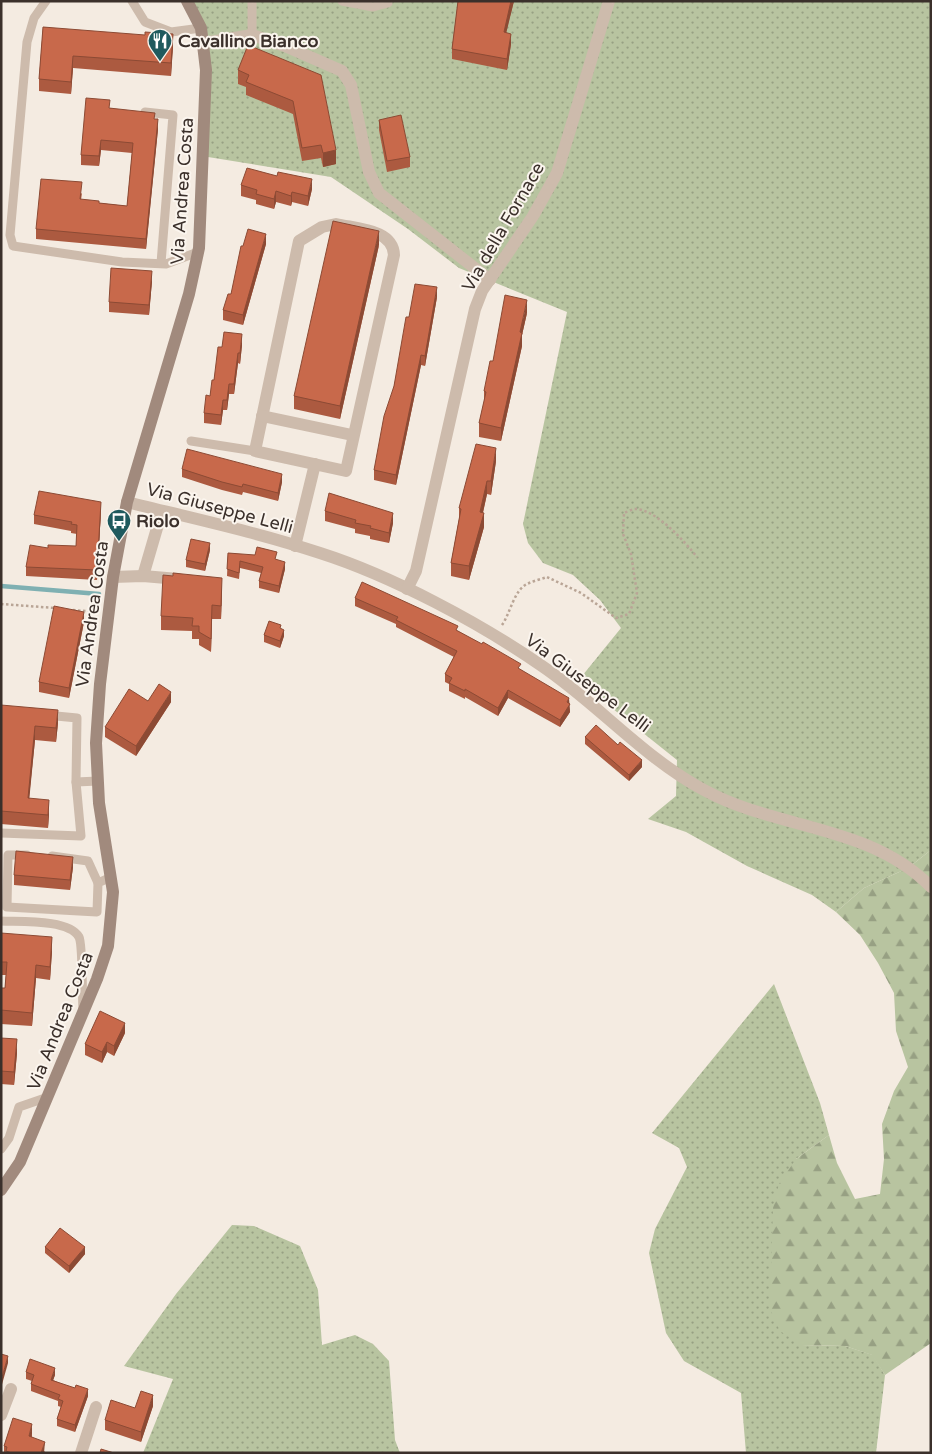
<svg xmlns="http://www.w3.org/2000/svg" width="932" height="1454" font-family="'Varela Round',sans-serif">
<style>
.grass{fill:url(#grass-dots)}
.forest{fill:url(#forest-firs)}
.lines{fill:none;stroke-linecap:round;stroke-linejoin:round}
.stream{stroke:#7fb0b2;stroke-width:4.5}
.path{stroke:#b9a596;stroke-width:2.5;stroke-dasharray:2.5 2.5;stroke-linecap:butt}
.lane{stroke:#cdbbac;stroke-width:9}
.street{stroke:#cdbbac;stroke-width:12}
.secondary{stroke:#a18a7d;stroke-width:12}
.wall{fill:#ac5a40}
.shaded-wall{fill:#8c4a34}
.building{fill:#c8694b;stroke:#8c4a34}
.labels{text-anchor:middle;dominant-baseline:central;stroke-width:4;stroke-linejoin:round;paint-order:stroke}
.poi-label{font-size:18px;font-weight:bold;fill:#3b302b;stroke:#fbf5ee;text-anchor:start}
.street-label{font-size:18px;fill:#3b302b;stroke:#fbf5ee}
</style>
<defs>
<pattern id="grass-dots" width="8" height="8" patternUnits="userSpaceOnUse" patternTransform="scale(1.25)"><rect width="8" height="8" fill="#b8c4a0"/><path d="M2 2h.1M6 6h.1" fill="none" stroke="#97a083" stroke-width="1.8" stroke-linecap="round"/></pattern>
<pattern id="forest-firs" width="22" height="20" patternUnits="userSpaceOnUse" patternTransform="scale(1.25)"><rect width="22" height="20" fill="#b8c4a0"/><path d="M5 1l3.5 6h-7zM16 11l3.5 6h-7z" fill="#97a083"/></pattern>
</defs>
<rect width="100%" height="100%" fill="#f4ebe1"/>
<g class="grass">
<path d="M184,1H931V850L908,868L864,888L836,912L812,895L747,866L686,832L648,819L676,796L677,760L578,681L621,628L600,600L573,575L543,563L528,543L523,524L567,312L459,268L408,229L331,177L208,157L206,59Z"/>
<path d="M774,984L820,1103L829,1135L796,1159L802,1345L845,1346L873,1355L885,1375L876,1453H746L741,1393L684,1361L666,1333L649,1253L655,1229L687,1167L679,1148L652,1133Z"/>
<path d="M232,1225L254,1226L300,1246L318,1290L322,1345L355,1335L373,1344L389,1361L395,1440L400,1453H143L173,1379L124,1366L176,1294Z"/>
</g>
<path class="forest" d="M931,850V1343L885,1375L872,1355L845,1346L802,1345L780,1331L770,1309L773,1208L779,1184L796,1159L829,1135L837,1163L855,1199L880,1194L884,1159L882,1124L894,1091L908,1067L896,1031L894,993L878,963L860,935L836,912L864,888L908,868Z"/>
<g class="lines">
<path class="stream" d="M1,586L99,594"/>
<g class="path">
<path d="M1,604L55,608"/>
<path d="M73,610L97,612"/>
<path d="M502,625C510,614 514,590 527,584C533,581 541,579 547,577L581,593L616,618L629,614L637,593L631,554L623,534L624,513C627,512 632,509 635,509C656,509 685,542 697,557"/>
</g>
<g class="lane">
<path d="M46,1L34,18L27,42L10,235L13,246L122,262L166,264L198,252"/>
<path d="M132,1L145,22L171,32L201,28"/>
<path d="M342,1L373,7L388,3"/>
<path d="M252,35V1"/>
<path d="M145,112L173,115L161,263"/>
<path d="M191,441L255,451"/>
<path d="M76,782L98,781"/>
<path d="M1,833L81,836L76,782L77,718L46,715"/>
<path d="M27,855H8L7,907L97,912L98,883L111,877"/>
<path d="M52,856L88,861L98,883"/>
<path d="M1,921C20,922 69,919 79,937C83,944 82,998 83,1011"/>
<path d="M1,1149L9,1138L19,1107L48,1097"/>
</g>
<g class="street">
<path d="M204,43L252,35L285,46L342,71L351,85L369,172L379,193L490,280"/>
<path d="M336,224C357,229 393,229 394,255L346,471L255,451L299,241L322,227Z"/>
<path d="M262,416L352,435"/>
<path d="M127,502C191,518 257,532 320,553C392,576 480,623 542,666C598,704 644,758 704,790C777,830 869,824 931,887"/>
<path d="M295,546L315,464"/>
<path d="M143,576L162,511"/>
<path d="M113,577L143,576L178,579"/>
<path d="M407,589L416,571L475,309L482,291L533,216L557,173L609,1"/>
<path d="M1,1415L11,1389"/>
<path d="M81,1453L96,1407"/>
</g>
<path class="secondary" d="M1,1190L20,1162L97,979L108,946L113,892L99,803L96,743L100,684L113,577L127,502L189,294L199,248L206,70L201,28L187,1"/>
</g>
<g class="wall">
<path d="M458,1H514L506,32L511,44L507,70L452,59V49Z"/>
<path d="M43,27L173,46L171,76L73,68L71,94L39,91V79Z"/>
<path d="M238,70L321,75L336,164L323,167L321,158L302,161L293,114L246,95V87L238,84Z"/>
<path d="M110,108L155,119L158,129L146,249L36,239V229L82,193L81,200L99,203L127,206L132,153L101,150L99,166L81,165V155Z"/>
<path d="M379,120L410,157V167L387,172L379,130Z"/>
<path d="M241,185L312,189L308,206L292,202L291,206L276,202L274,209L256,204V200L241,196Z"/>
<path d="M266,244L243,325L223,320V310L231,294L243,246Z"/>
<path d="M379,245L340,419L294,409V396Z"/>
<path d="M152,281L149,315L109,312V302Z"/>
<path d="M437,297L425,366L421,365L396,485L374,480V470L394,386L409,317Z"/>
<path d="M527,313L522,335V346L501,441L479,437V423L484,402V391L493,361Z"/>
<path d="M242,345L240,364L238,363L234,394H229L227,410H223L221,425L204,423V413L210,396L222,347Z"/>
<path d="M496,461L491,495L487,494L483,513L484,527L469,580L451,576V563L459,519V508Z"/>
<path d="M182,469L282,482L278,501L243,492L242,495L222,490L182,477Z"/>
<path d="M101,511L97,580L26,576V567L48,548L76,546L77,534L71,533V531L34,524V515Z"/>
<path d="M325,511L393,523L389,543L370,539V536L355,533V529L325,521Z"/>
<path d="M210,550L205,571L186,567V560Z"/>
<path d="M228,553L277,560L285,569L279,593L259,588V581L261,573L240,568L239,579L227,576Z"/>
<path d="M222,591L221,619H212L211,652L199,645V639H192V631L161,630V616Z"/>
<path d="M355,598L458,631L521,670L569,704L570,712L560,727L508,698L498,716L465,697V699L449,691V684L445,682V674L454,657L396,627V624L355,606Z"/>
<path d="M84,622L69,698L39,692V682Z"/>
<path d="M281,629L284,636L280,648L264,642V635Z"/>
<path d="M148,701L171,702L136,756L105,737V727Z"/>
<path d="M1,705L58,723L56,742L35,740L29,798L49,814L48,828L1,824Z"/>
<path d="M585,737L642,767L629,781L585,744Z"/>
<path d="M73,867L70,890L14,885V875Z"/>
<path d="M1,933L52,951L50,980L36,978L32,1026L1,1024V988H5L6,975H1Z"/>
<path d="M125,1033L114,1056L107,1052L102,1063L85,1055V1044Z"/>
<path d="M1,1038L17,1053L14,1085L1,1084Z"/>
<path d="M45,1247L85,1254L69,1273L45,1253Z"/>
<path d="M26,1372L55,1375L53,1380L88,1396L75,1432L57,1426V1419L61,1407L58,1406V1401L31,1391V1384L32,1381L26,1379Z"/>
<path d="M153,1406L141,1442L105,1430V1420L135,1408Z"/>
<path d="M32,1434V1437L45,1452L44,1453H4V1446Z"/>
</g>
<g class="shaded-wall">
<path d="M511,1H514L504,42V32Z"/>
<path d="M173,34V46L171,76V63Z"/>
<path d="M511,34V44L507,70V59Z"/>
<path d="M73,56V68L71,94V82Z"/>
<path d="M158,119V129L146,249V239Z"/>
<path d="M101,140V150L99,166V156Z"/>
<path d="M336,150V164L323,167V153Z"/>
<path d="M312,179V189L308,206V196Z"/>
<path d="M276,191V202L274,209V199Z"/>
<path d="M292,192V202L291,206V196Z"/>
<path d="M379,231V245L340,419V406Z"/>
<path d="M266,234V244L243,325V315Z"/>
<path d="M152,271V281L149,315V305Z"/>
<path d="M437,287V297L425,366V356Z"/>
<path d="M527,300V313L522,335V346L501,441V428Z"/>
<path d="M242,334V345L240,364V353Z"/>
<path d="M238,353V363L234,394V384Z"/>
<path d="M421,355V365L396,485V475Z"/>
<path d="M229,384V394L227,410V400Z"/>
<path d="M223,400V410L221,425V415Z"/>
<path d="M496,448V461L491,495V481Z"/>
<path d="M282,474V482L278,501V493Z"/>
<path d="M487,481V494L480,525L484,513V527L469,580V566Z"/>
<path d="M101,502V511L97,580V570Z"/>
<path d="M393,513V523L389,543V533Z"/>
<path d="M210,543V550L205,571V564Z"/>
<path d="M285,562V569L279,593V586Z"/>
<path d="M222,578V591L221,619V606Z"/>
<path d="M212,605V619L211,652V639Z"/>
<path d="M84,612V622L69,698V688Z"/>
<path d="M284,630V636L280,648V641Z"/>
<path d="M508,690V698L498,716V708Z"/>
<path d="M171,692V702L136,756V746Z"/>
<path d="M569,698L570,712L560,727V720L567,702Z"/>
<path d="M58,710V723L56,742V728Z"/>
<path d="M35,726V740L28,812V798Z"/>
<path d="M642,760V767L629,781V775Z"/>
<path d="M49,800V814L48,828V815Z"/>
<path d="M73,857V867L70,890V880Z"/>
<path d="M52,937V951L50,980V967Z"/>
<path d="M36,965V978L32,1026V1013Z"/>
<path d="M125,1023V1033L114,1056V1046Z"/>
<path d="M17,1039V1053L14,1085V1072Z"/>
<path d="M107,1042V1052L102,1063V1052Z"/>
<path d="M85,1247V1254L69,1273V1266Z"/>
<path d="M8,1356V1363L1,1388V1381Z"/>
<path d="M55,1368V1375L51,1386V1380Z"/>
<path d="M88,1389V1396L75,1432V1425Z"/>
<path d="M153,1395V1406L141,1442V1432Z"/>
<path d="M32,1424V1434L29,1446V1436Z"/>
<path d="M45,1442L44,1453H41Z"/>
</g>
<g class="building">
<path d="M458,1H511L504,32L511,34L507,59L452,49Z"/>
<path d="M43,27L145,35V32L173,34L171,63L73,56L71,82L39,79Z"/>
<path d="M248,45L321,75L336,150L323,153L321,145L302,148L293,101L246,82L249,75L238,70Z"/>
<path d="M86,98L110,100L109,108L155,113L154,119H158L146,239L36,229L41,179L82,182L80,199L99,201V203L127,206L133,143L101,140L99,156L81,155Z"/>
<path d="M401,115L410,157L387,161L379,120Z"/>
<path d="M247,168L277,176L278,172L312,179L308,196L292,192L291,196L276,191L274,199L256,194L257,190L241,185Z"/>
<path d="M333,221L379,231L340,406L294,396Z"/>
<path d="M248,229L266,234L243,315L223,310L228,294H231L241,246H243Z"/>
<path d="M111,268L152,271L149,305L109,302Z"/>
<path d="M415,284L437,287L425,356L421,355L396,475L374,470L384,416L394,386L406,317H409Z"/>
<path d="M505,295L527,300L520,332L522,333L501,428L479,423L486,392L484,391L490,361H493Z"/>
<path d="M224,332L242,334L240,353H238L234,384H229L227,400H223L221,415L204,413L206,395L210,396L212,380H214L218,347H222Z"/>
<path d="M476,444L496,448L491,481H487L480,512L484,513L469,566L451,563L461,509L459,508Z"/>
<path d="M187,449L282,474L278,493L243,484L242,487L222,482L182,469Z"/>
<path d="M39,491L101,502L97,570L26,567L30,545L48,548V545L76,546L77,525L71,524L72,522L34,515Z"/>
<path d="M329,493L393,513L389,533L370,528L371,526L355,523L356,520L325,511Z"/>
<path d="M191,539L210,543L205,564L186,560Z"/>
<path d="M257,547L277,552L275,559L285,562L279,586L259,581L263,567L240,561L239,573L227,569L228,553L255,555Z"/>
<path d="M173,573L222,578L221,606L212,605L211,639L199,632V626H192L193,618L161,616L163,575L173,576Z"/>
<path d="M362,582L458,626L456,630L482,644L483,642L521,664L518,668L569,698L567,702L570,704L560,720L508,690L498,708L465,689V691L449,683L452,678L445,674L457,651L396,620L398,617L355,598Z"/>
<path d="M54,606L84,612L69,688L39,682Z"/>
<path d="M269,621L281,625L280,628L284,630L280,641L264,635Z"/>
<path d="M159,684L171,692L136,746L105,727L129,689L148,701Z"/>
<path d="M1,705L58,710L56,728L35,726L28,798L49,800L48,815L1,811Z"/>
<path d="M596,725L618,745L620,742L642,760L629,775L585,737Z"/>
<path d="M16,851L73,857L70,880L14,875Z"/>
<path d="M1,933L52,937L50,967L36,965L32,1013L1,1010V988H5L7,962H1Z"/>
<path d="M100,1011L125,1023L114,1046L107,1042L102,1052L85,1044Z"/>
<path d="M1,1038L17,1039L14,1072L1,1071Z"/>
<path d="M60,1228L85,1247L69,1266L45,1247Z"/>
<path d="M1,1354L8,1356L1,1381Z"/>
<path d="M30,1359L55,1368L51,1380L75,1388L76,1385L88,1389L75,1425L57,1419L63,1401L58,1399L60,1395L31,1384L34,1375L26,1372Z"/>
<path d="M141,1391L153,1395L141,1432L105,1420L111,1400L135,1408Z"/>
<path d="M13,1418L32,1424L29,1436L45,1442L41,1453H12L6,1451L7,1447L4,1446Z"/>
<path d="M101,1449L114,1453H100Z"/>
</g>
<defs>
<symbol id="restaurant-pin" viewBox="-11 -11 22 30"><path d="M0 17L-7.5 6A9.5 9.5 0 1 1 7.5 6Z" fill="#1f5a5e" stroke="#fbf5ee"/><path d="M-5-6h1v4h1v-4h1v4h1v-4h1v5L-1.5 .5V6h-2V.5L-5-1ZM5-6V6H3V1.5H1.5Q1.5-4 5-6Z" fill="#fff"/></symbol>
<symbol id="bus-pin" viewBox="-11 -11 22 30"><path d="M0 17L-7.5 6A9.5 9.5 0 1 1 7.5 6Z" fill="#1f5a5e" stroke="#fbf5ee"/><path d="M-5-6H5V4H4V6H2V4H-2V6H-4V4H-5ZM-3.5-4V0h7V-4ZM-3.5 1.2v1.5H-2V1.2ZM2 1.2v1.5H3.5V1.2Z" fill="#fff"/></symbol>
</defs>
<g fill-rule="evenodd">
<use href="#restaurant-pin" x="146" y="27" width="28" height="38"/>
<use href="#bus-pin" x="105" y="507" width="28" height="38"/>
</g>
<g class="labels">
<g class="poi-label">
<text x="178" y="41">Cavallino Bianco</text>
<text x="136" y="521">Riolo</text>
</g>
<g class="street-label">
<text transform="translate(182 191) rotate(-86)">Via Andrea Costa</text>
<text transform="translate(503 227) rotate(-60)">Via della Fornace</text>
<text transform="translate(220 508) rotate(15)">Via Giuseppe Lelli</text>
<text transform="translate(92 614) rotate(-82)">Via Andrea Costa</text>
<text transform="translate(588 683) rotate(37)">Via Giuseppe Lelli</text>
<text transform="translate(60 1021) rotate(-68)">Via Andrea Costa</text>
</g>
</g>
<rect width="932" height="1454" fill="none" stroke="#3b302b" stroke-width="5"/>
</svg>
